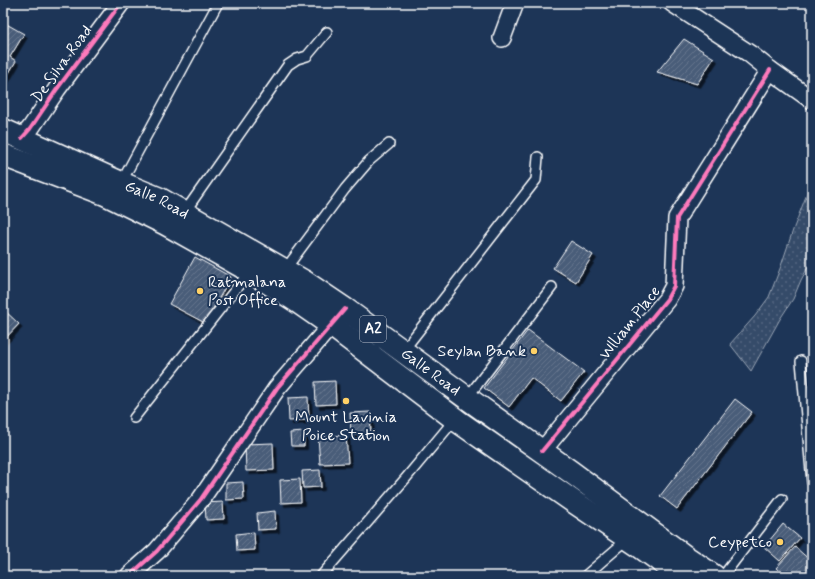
<svg xmlns="http://www.w3.org/2000/svg" width="815" height="579" font-family="Mynerve,sans-serif">
<style>
.grass{fill:url(#grass-dots);stroke:#9aa5b4}
.building{fill:url(#building-hatch);stroke:#fff;filter:url(#shadow)}
.lines{fill:none;stroke-linecap:round;stroke-linejoin:round}
.lane-casing{stroke:#fff;stroke-width:12}
.street-casing{stroke:#fff;stroke-width:20}
.highway-casing{stroke:#fff;stroke-width:25}
.lane{stroke:#1d3557;stroke-width:9}
.street{stroke:#1d3557;stroke-width:17}
.highway{stroke:#1d3557;stroke-width:22}
.cycleway-casing{stroke:#1d3557;stroke-width:6}
.cycleway{stroke:#fd7abc;stroke-width:4}
.poi-dot{fill:#ffd166;stroke:#1d3557;stroke-width:1.5}
.labels{text-anchor:middle;dominant-baseline:central;stroke-width:4;stroke-linejoin:round;paint-order:stroke}
.shield{fill:#1d3557;stroke:#bbc2cd;stroke-width:1}
.shield-label{font-size:15px;font-weight:bold;fill:#fff}
.street-label{font-size:16px;fill:#fff;stroke:#1d3557}
.poi-label{font-size:16px;fill:#fff;stroke:#1d3557;text-anchor:end}
</style>
<defs>
<pattern id="grass-dots" width="8" height="8" patternUnits="userSpaceOnUse"><rect width="8" height="8" fill="#364b69"/><path d="M2 2h.1M6 6h.1" fill="none" stroke="#546680" stroke-width="1.8" stroke-linecap="round"/></pattern>
<pattern id="building-hatch" width="6" height="6" patternUnits="userSpaceOnUse"><rect width="6" height="6" fill="#4a5d79"/><path d="M-1 1l2-2M0 6l6-6M5 7l2-2" fill="none" stroke="#65758d"/></pattern>
<filter id="shadow"><feDropShadow dx="3.5" dy="3.5" stdDeviation="0" flood-color="#0009"/></filter>
</defs>
<rect width="100%" height="100%" fill="#1d3557"/>
<filter id="ink" filterUnits="userSpaceOnUse"><feTurbulence type="fractalNoise" baseFrequency=".025" numOctaves="2"/><feDisplacementMap in="SourceGraphic" scale="8" xChannelSelector="R" yChannelSelector="G"/><feConvolveMatrix kernelMatrix="1 2 1 2 8 2 1 2 1" color-interpolation-filters="sRGB"/></filter>
<g filter="url(#ink)">
<path class="grass" d="M812,176V260L801,280L793,299L780,319L751,371L730,344L755,316L769,297L781,266L793,230L808,191Z"/>
<g class="building">
<path d="M3,22L24,34L10,57L16,61L3,83Z"/>
<path d="M684,39L714,58L697,84L657,72Z"/>
<path d="M571,241L593,255L576,282L553,268Z"/>
<path d="M195,257L231,277L205,323L169,304Z"/>
<path d="M3,309L19,324L3,341Z"/>
<path d="M528,330L584,372L561,401L531,378L509,407L484,388Z"/>
<path d="M335,381L336,404L316,405L315,382Z"/>
<path d="M308,397L309,420L289,421L288,398Z"/>
<path d="M735,399L752,412L677,509L660,496Z"/>
<path d="M370,412L371,434L351,435L350,413Z"/>
<path d="M304,432V446H291L290,433Z"/>
<path d="M346,435L348,463L320,464L318,437Z"/>
<path d="M273,443L274,470L246,471L245,444Z"/>
<path d="M320,470L321,487L303,488L302,471Z"/>
<path d="M300,479L301,502L281,503L280,480Z"/>
<path d="M243,482L244,499L226,500V483Z"/>
<path d="M223,502L224,519L206,520L205,503Z"/>
<path d="M275,511L276,529L258,530L257,513Z"/>
<path d="M783,524L800,538L780,561L764,547Z"/>
<path d="M254,532L255,550L237,551L236,534Z"/>
<path d="M795,547L812,562V576H785L776,568Z"/>
</g>
<g class="lines">
<defs>
<g id="lane">
<path d="M121,183L217,5"/>
<path d="M184,213L288,65L297,59L307,56L327,32"/>
<path d="M284,271L345,189L369,161L389,144"/>
<path d="M403,351L536,180L538,157"/>
<path d="M801,361L812,482"/>
<path d="M467,398L552,287"/>
<path d="M134,418L250,271"/>
<path d="M321,576L406,478L455,419"/>
<path d="M585,576L629,538"/>
<path d="M723,576L782,499"/>
</g>
<g id="street">
<path d="M672,3L750,54L770,70L812,100"/>
<path d="M502,38L515,3"/>
<path d="M22,138L30,129L57,89L121,3"/>
<path d="M542,451L667,299L674,286L677,218L770,70"/>
<path d="M129,576L157,551L201,499L277,388L339,316"/>
</g>
<g id="highway">
<path id="s1" d="M3,130L121,183L160,199L305,282L345,309L467,398L571,472L683,555L714,576"/>
<path d="M3,155L105,194L166,224L250,271L295,300L331,325L459,422L574,502L638,545L681,576"/>
</g>
</defs>
<use href="#lane" class="lane-casing"/>
<use href="#street" class="street-casing"/>
<use href="#highway" class="highway-casing"/>
<use href="#lane" class="lane"/>
<use href="#street" class="street"/>
<use href="#highway" class="highway"/>
<defs>
<g id="cycleway">
<path d="M22,138L30,129L57,89L121,3"/>
<path d="M542,451L667,299L674,286L677,218L770,70"/>
<path d="M129,576L157,551L201,499L277,388L345,309"/>
</g>
</defs>
<use href="#cycleway" class="cycleway-casing"/>
<use href="#cycleway" class="cycleway"/>
</g>
</g>
<g class="poi-dot">
<circle cx="200" cy="291" r="4"/>
<circle cx="534" cy="351" r="4"/>
<circle cx="346" cy="401" r="4"/>
<circle cx="780" cy="542" r="4"/>
</g>
<g class="labels">
<rect class="shield" x="360" y="316" width="26" height="26" rx="3"/>
<g class="shield-label">
<text x="373" y="329">A2</text>
</g>
<g class="street-label">
<text transform="translate(62 64) rotate(-54)">De Silva Road</text>
<text stroke="none"><textPath href="#s1" startOffset="169">Galle Road</textPath></text>
<text transform="translate(630 323) rotate(-52)">Wlliam Place</text>
<text stroke="none"><textPath href="#s1" startOffset="493">Galle Road</textPath></text>
</g>
<g class="poi-label">
<text x="208" y="282" text-anchor="start">Ratmalana<tspan x="208" dy="18">Post Office</tspan></text>
<text x="526" y="351">Seylan Bank</text>
<text x="346" y="417" text-anchor="middle">Mount Lavinia<tspan x="346" dy="18">Poice Station</tspan></text>
<text x="772" y="542">Ceypetco</text>
</g>
</g>
<rect width="815" height="579" fill="none" stroke="#1d3557" stroke-width="16"/>
<rect x="8" y="8" width="799" height="563" fill="none" stroke="#fff" stroke-width="1.5" filter="url(#ink)"/>
</svg>
